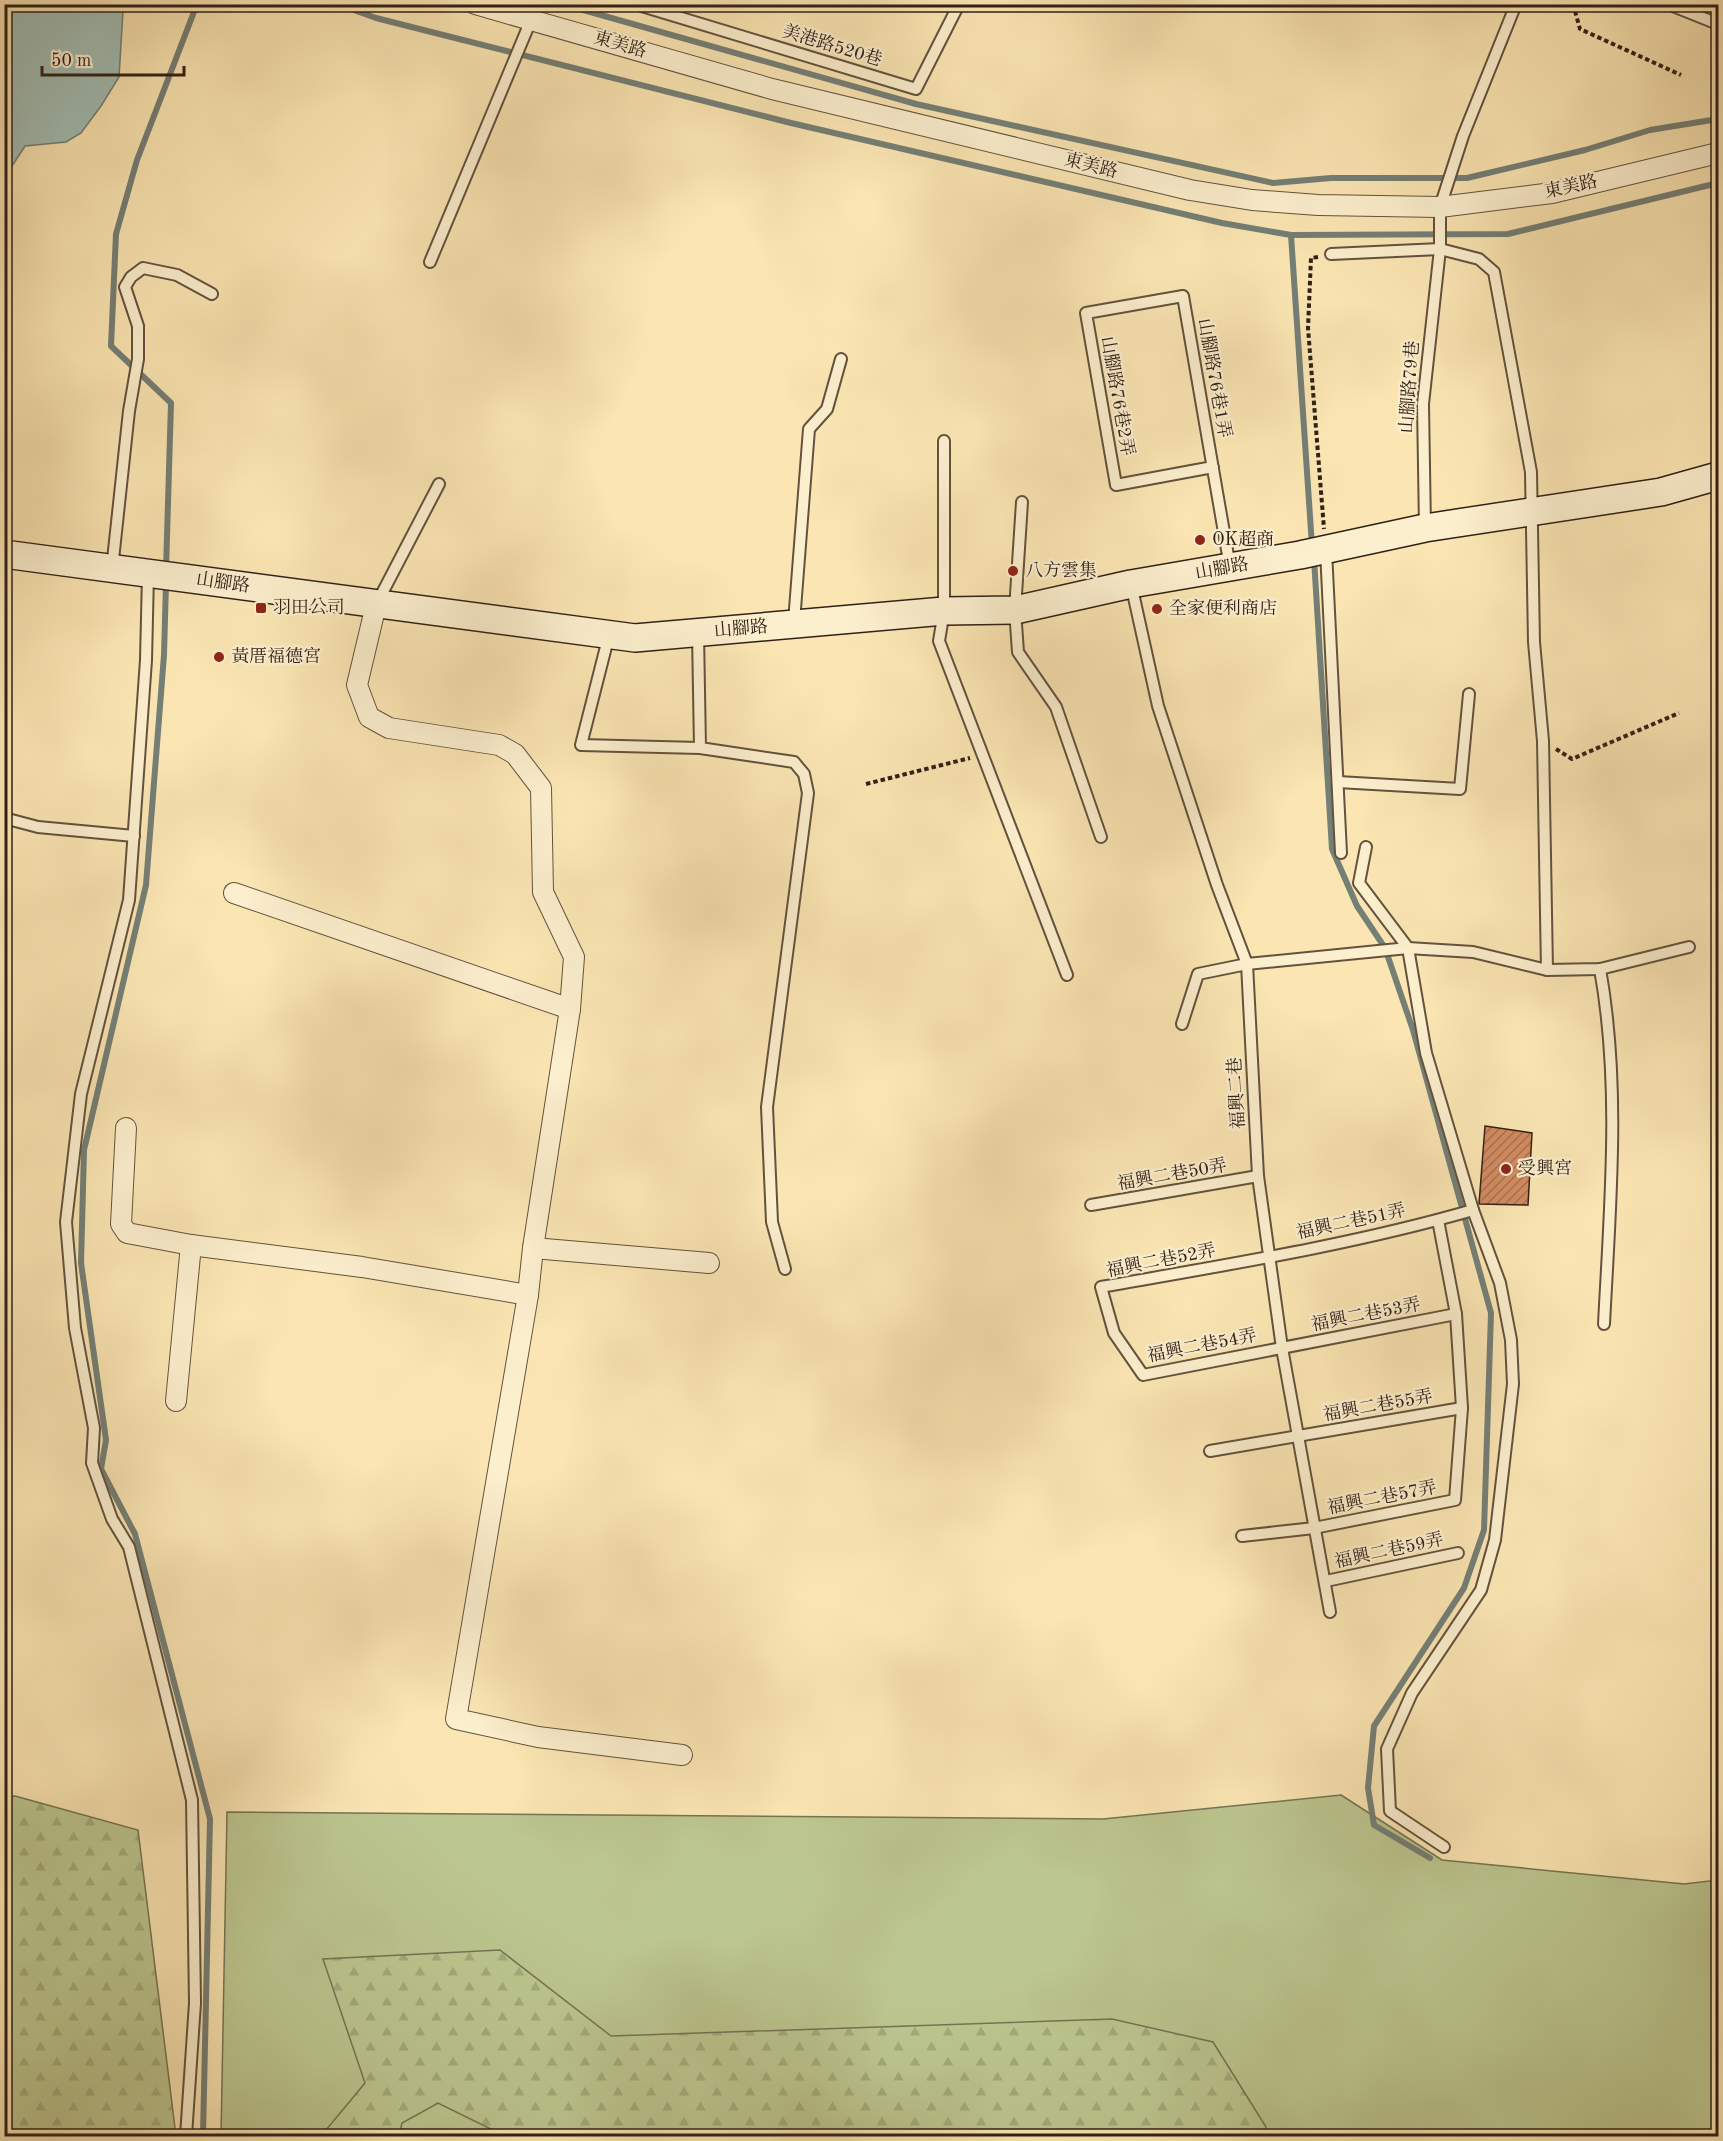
<svg xmlns="http://www.w3.org/2000/svg" width="1723" height="2141" font-family="'Old Standard TT','Noto Serif TC',serif">
<style>
.grass{fill:#bcc68f;stroke:#767353;stroke-width:1.5}
.forest{fill:url(#forest-firs);stroke:#767353;stroke-width:1.5}
.water{fill:#a1beb5;stroke:#747f76;stroke-width:1.5}
.lines{fill:none;stroke-linecap:round;stroke-linejoin:round}
.stream{stroke:#747f76;stroke-width:6}
.building{fill:url(#building-hatch);stroke:#302017;stroke-width:1.5}
.lane-casing{stroke:#63523e;stroke-width:14}
.street-casing{stroke:#63523e;stroke-width:22}
.secondary-casing{stroke:#302017;stroke-width:30}
.path{stroke:#302017;stroke-width:4;stroke-dasharray:4.5 3;stroke-linecap:butt}
.lane{stroke:#fcefce;stroke-width:10}
.street{stroke:#fcefce;stroke-width:20}
.secondary{stroke:#fcefce;stroke-width:27}
.poi-dot{fill:#8f2418;stroke:#fcefce;stroke-width:2}
.labels{text-anchor:middle;dominant-baseline:central;stroke-width:4.5;stroke-linejoin:round;paint-order:stroke}
.street-label{font-size:18px;fill:#302017;stroke:#fcefce}
.poi-label{font-size:18px;fill:#302017;stroke:#fcefce;text-anchor:start}
</style>
<defs>
<pattern id="forest-firs" width="22" height="20" patternUnits="userSpaceOnUse" patternTransform="scale(1.5)"><rect width="22" height="20" fill="#bcc68f"/><path d="M5 1l3.5 6h-7zM16 11l3.5 6h-7z" fill="#a2aa7b"/></pattern>
<pattern id="building-hatch" width="6" height="6" patternUnits="userSpaceOnUse" patternTransform="scale(1.5)"><rect width="6" height="6" fill="#d28b61"/><path d="M-1 1l2-2M0 6l6-6M5 7l2-2" fill="none" stroke="#ab714f"/></pattern>
</defs>
<rect width="100%" height="100%" fill="#fbe6b3"/>
<filter id="stains"><feTurbulence type="fractalNoise" baseFrequency=".00333" numOctaves="4"/><feColorMatrix values="0 0 0 0 .2 0 0 0 0 .09 0 0 0 0 .02 0 0 0 .5 -.17"/></filter>
<radialGradient id="worn" r=".72"><stop offset=".6" stop-color="#630" stop-opacity="0"/><stop offset="1" stop-color="#630" stop-opacity=".3"/></radialGradient>
<path class="grass" d="M1341,1795L1442,1860L1684,1884L1718,1880V2136H221L227,1812L1103,1819Z"/>
<g class="forest">
<path d="M15,1796L138,1830L176,2136H5L4,1797Z"/>
<path d="M500,1950L611,2036L1112,2019L1213,2042L1266,2127L1265,2136H505L438,2103L402,2123L399,2136H321L365,2083L323,1959Z"/>
</g>
<path class="water" d="M5,4L117,5L123,11L119,77L101,106L81,133L66,142L25,146L5,177Z"/>
<g class="lines">
<g class="stream">
<path d="M337,4L376,18L791,123L1222,223L1291,235L1508,234L1718,183"/>
<path d="M562,4L916,104L1273,183L1331,178H1467L1585,150L1650,130L1718,119"/>
<path d="M1291,235L1312,546"/>
<path d="M1314,559L1332,849L1357,906L1385,948L1413,1030L1491,1313L1484,1530L1464,1588L1374,1726L1368,1788L1374,1825L1430,1858"/>
<path d="M166,570L171,403L111,346L116,234L137,160L197,4"/>
<path d="M166,583L164,655L146,885L84,1150L81,1263L106,1440L101,1469L135,1534L210,1819L203,2136"/>
</g>
</g>
<path class="building" d="M1485,1126L1532,1133L1528,1205L1479,1204Z"/>
<g class="lines">
<defs>
<g id="lane">
<path d="M635,4L916,89L959,4"/>
<path d="M1668,4L1718,24"/>
<path d="M1331,254L1440,249L1479,259L1494,272L1531,472L1534,642L1543,741L1547,970"/>
<path d="M430,262L531,20"/>
<path d="M944,441V611L939,641L1067,975"/>
<path d="M1213,467L1116,485L1086,313L1183,296L1230,567"/>
<path d="M1022,502L1015,610L1018,652L1056,707L1101,837"/>
<path d="M1425,528L1423,404L1440,249V207L1463,136L1516,4"/>
<path d="M1326,551L1341,853"/>
<path d="M112,569L129,411L138,359V326L125,287L131,277L143,268L177,275L212,294"/>
<path d="M148,574L146,660L129,900L81,1094L66,1222L75,1328L94,1428L92,1463L112,1519L129,1547L192,1800L195,2003L186,2136"/>
<path d="M1131,584L1158,706L1217,885L1247,964L1258,1176L1282,1348L1330,1612"/>
<path d="M377,603L439,484"/>
<path d="M794,622L809,429L827,409L841,359"/>
<path d="M698,633L700,748"/>
<path d="M609,635L581,745L700,748L794,762L804,774L808,793L767,1107L772,1222L785,1269"/>
<path d="M1338,782L1460,789L1469,694"/>
<path d="M4,818L38,827L134,836"/>
<path d="M1366,847L1359,883L1408,948L1426,1053L1473,1210L1500,1283L1511,1340L1513,1384L1495,1540L1481,1590L1412,1693L1387,1749L1390,1811L1444,1847"/>
<path d="M1600,969C1621,1085 1610,1206 1604,1324"/>
<path d="M1182,1024L1198,974L1247,964L1408,948L1473,952L1547,970L1600,969L1689,947"/>
<path d="M1091,1205L1258,1176"/>
<path d="M1456,1314L1143,1375L1114,1333L1101,1287C1225,1265 1352,1245 1473,1210"/>
<path d="M1210,1451L1462,1408"/>
<path d="M1242,1536L1314,1528L1455,1500L1462,1408L1456,1314L1438,1220"/>
<path d="M1326,1581L1458,1553"/>
</g>
<g id="street">
<path d="M475,4L772,89L1190,190L1252,200L1318,205L1440,207L1552,193L1718,153"/>
<path d="M376,605L357,685L369,717L389,728L499,745L515,754L541,788L543,892L574,957L570,1009L533,1248L528,1295L456,1719L538,1737L682,1755"/>
<path d="M234,893L570,1009"/>
<path d="M126,1128L121,1224L127,1233L191,1245L362,1267L528,1295"/>
<path d="M533,1248L709,1263"/>
<path d="M176,1401L191,1245"/>
</g>
<path id="secondary" d="M4,554L635,638L944,611L1015,610L1131,584L1300,555L1425,528L1661,492L1718,476"/>
</defs>
<use href="#lane" class="lane-casing"/>
<use href="#street" class="street-casing"/>
<use href="#secondary" class="secondary-casing"/>
<g class="path">
<path d="M1573,4L1580,29L1681,75"/>
<path d="M1318,257L1311,258L1308,328L1324,529"/>
<path d="M1556,749L1572,759L1679,713"/>
<path d="M866,784L970,758"/>
</g>
<use href="#lane" class="lane"/>
<use href="#street" class="street"/>
<use href="#secondary" class="secondary"/>
</g>
<g class="poi-dot">
<circle cx="1200" cy="540" r="6"/>
<circle cx="1013" cy="571" r="6"/>
<rect x="255" y="602" width="12" height="12" rx="3"/>
<circle cx="1157" cy="609" r="6"/>
<circle cx="219" cy="657" r="6"/>
<circle cx="1506" cy="1169" r="6"/>
</g>
<g class="labels">
<g class="street-label">
<text transform="translate(620 45) rotate(16)">東美路</text>
<text transform="translate(832 46) rotate(17)">美港路520巷</text>
<text transform="translate(1091 166) rotate(14)">東美路</text>
<text transform="translate(1571 187) rotate(-12)">東美路</text>
<text transform="translate(1214 378) rotate(80)">山腳路76巷1弄</text>
<text transform="translate(1410 387) rotate(-86)">山腳路79巷</text>
<text transform="translate(1117 396) rotate(80)">山腳路76巷2弄</text>
<text transform="translate(1222 569) rotate(-10)">山腳路</text>
<text transform="translate(223 583) rotate(8)">山腳路</text>
<text transform="translate(741 629) rotate(-5)">山腳路</text>
<text transform="translate(1237 1093) rotate(-93)">福興二巷</text>
<text transform="translate(1172 1175) rotate(-10)">福興二巷50弄</text>
<text transform="translate(1351 1222) rotate(-12)">福興二巷51弄</text>
<text transform="translate(1161 1261) rotate(-11)">福興二巷52弄</text>
<text transform="translate(1366 1315) rotate(-11)">福興二巷53弄</text>
<text transform="translate(1202 1346) rotate(-11)">福興二巷54弄</text>
<text transform="translate(1378 1406) rotate(-10)">福興二巷55弄</text>
<text transform="translate(1382 1498) rotate(-11)">福興二巷57弄</text>
<text transform="translate(1389 1551) rotate(-12)">福興二巷59弄</text>
</g>
<g class="poi-label">
<text x="1212" y="540">OK超商</text>
<text x="1025" y="571">八方雲集</text>
<text x="273" y="608">羽田公司</text>
<text x="1169" y="609">全家便利商店</text>
<text x="231" y="657">黃厝福德宮</text>
<text x="1518" y="1169">受興宮</text>
</g>
</g>
<rect width="1723" height="2141" fill="none" stroke="#fbe6b3" stroke-width="24"/>
<rect x="6" y="6" width="1711" height="2129" fill="none" stroke="#302017" stroke-width="3"/>
<rect x="12" y="12" width="1699" height="2117" fill="none" stroke="#302017" stroke-width="1.5"/>
<path d="M42 66v9h142v-9" fill="none" stroke="#302017" stroke-width="3"/>
<text x="51" y="66" font-size="18" fill="#302017" stroke="#fcefce" stroke-width="4.5" paint-order="stroke">50 m</text>
<rect width="100%" height="100%" filter="url(#stains)"/>
<rect width="100%" height="100%" fill="url(#worn)"/>
</svg>
